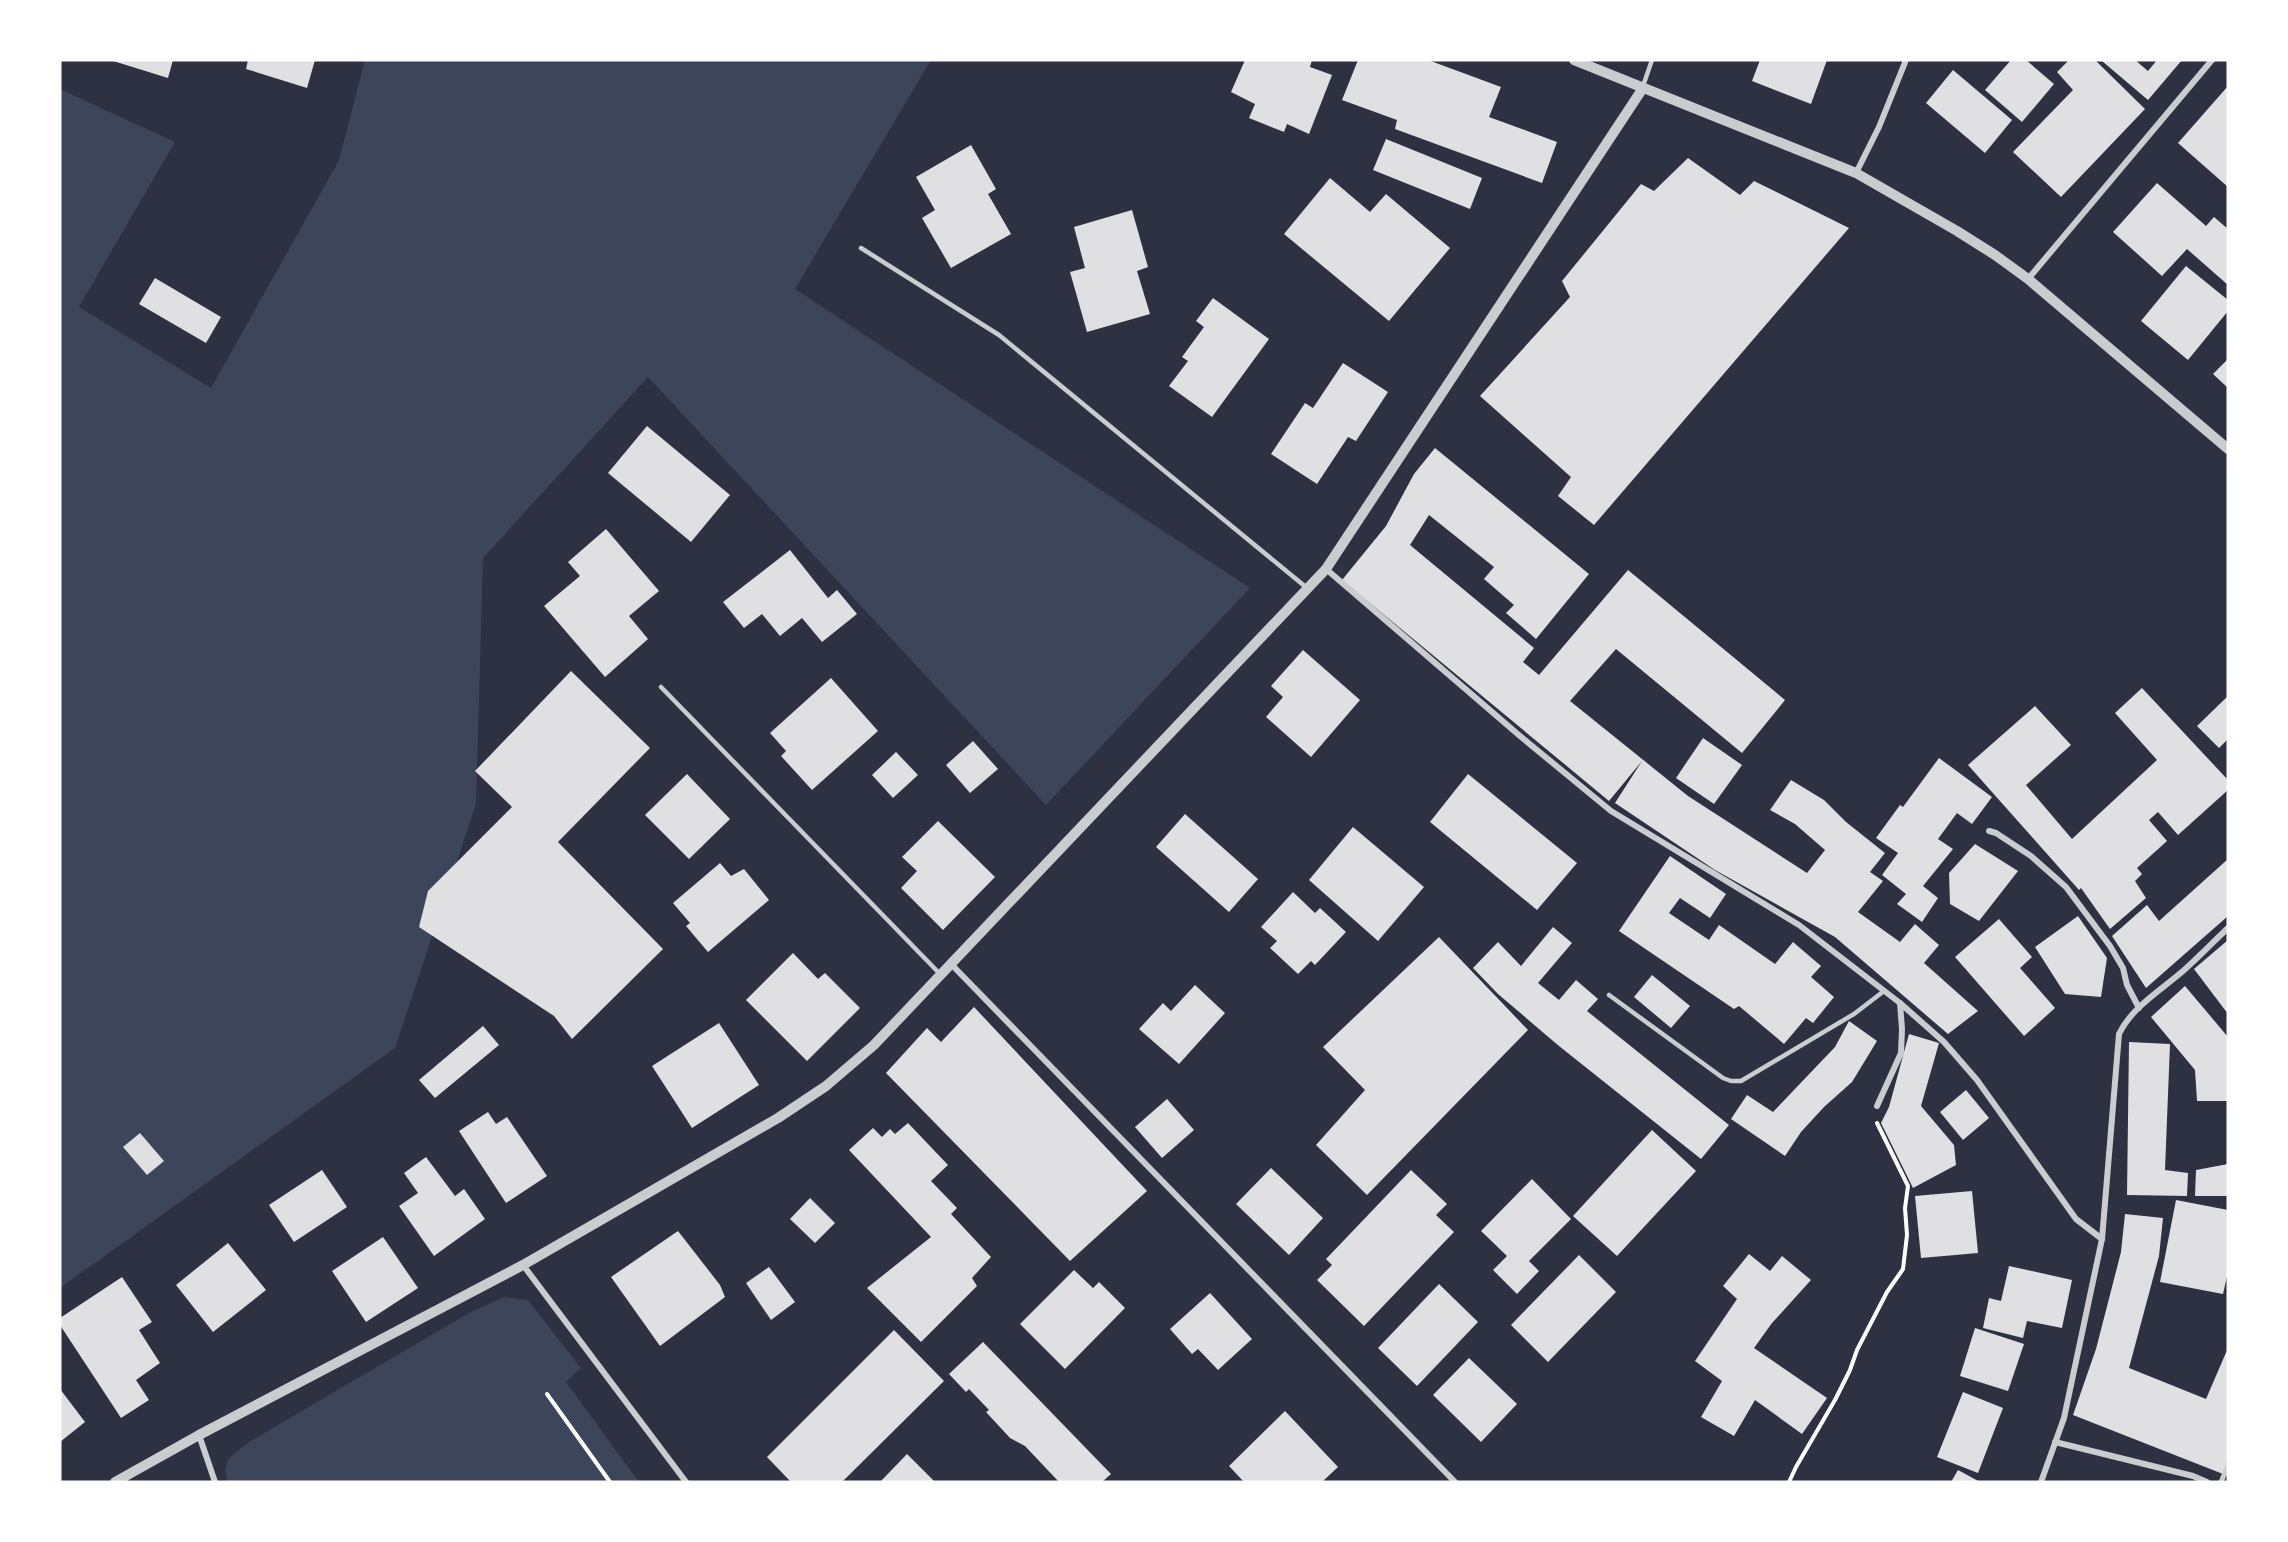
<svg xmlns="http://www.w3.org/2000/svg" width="2288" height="1542" font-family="'Space Grotesk',sans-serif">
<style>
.green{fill:#3c4559}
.building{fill:#e0e0e3}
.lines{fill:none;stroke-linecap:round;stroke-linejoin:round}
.path{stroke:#fff;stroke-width:4}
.service{stroke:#caccd0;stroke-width:4.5}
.pedestrian{stroke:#caccd0;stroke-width:5}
.minor{stroke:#caccd0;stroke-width:6}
.tertiary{stroke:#caccd0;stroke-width:10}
</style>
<rect width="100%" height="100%" fill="#2d3142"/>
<g class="green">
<path d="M365,60H931L795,289L1250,588L1046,805L648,377L483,558L476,804L395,1048L60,1288V89L175,142L79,307L211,388L339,160Z"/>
<path d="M504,1297L528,1300L581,1368L566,1382L639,1482H228C220,1460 234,1454 249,1442L469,1313Z"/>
</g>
<g class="building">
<path d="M110,60H173L168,78Z"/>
<path d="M248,60H315L307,88L246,69Z"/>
<path d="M1245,60H1312L1310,67L1332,75L1309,134L1287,124L1284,132L1249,118L1255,104L1231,92Z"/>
<path d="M1358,60H1428L1501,87L1489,117L1557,142L1542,183L1395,129L1397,120L1342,100Z"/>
<path d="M1760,60H1827L1811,104L1752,81Z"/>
<path d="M2011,60H2026L2054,84L2022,122L1985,90Z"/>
<path d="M2069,60H2095L2145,109L2061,197L2013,152L2073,90L2057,72Z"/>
<path d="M2103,60H2135L2148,71L2157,60H2182L2148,100L2102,61Z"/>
<path d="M1953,70L2012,120L1985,153L1926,103Z"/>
<path d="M2228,86V187L2178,143Z"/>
<path d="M1386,139L1482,178L1470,209L1373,170Z"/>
<path d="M971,145L996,189L988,194L1011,234L951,268L922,218L935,210L916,177Z"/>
<path d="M1688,158L1740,195L1754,181L1849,228L1594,525L1558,496L1571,477L1480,396L1570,297L1562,281L1641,184L1654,191Z"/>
<path d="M1330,178L1370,212L1386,194L1450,248L1389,321L1284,234Z"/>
<path d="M2157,183L2206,226L2214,217L2228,229V285L2187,249L2162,276L2113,232Z"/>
<path d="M1132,210L1148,267L1137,271L1150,314L1087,332L1070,272L1085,268L1074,227Z"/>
<path d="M2186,266L2228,300V311L2188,360L2141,321Z"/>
<path d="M155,278L221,317L206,343L139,304Z"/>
<path d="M1213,298L1269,339L1212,417L1169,386L1188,361L1182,357L1204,327L1196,321Z"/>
<path d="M2228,359V388L2213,374Z"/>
<path d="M1343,363L1388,392L1356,441L1348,437L1317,484L1271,454L1305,403L1313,408Z"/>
<path d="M647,426L730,495L691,542L608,473Z"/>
<path d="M1435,448L1589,574L1536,639L1506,613L1514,605L1484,579L1494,567L1429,515L1410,545L1534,648L1523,662L1539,675L1628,570L1785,700L1742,753L1616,649L1570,701L1688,796L1807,873L1825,850L1795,824L1770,810L1791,780L1824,800L1846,822L1885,853L1870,872L1883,881L1858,912L1900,942L1915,924L1939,945L1924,963L1978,1011L1948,1034L1835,937L1715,870L1615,803L1642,761L1609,801L1342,580L1386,526L1414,474Z"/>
<path d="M606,529L659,591L629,616L648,639L605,677L544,606L580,576L568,562Z"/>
<path d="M790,550L828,598L837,590L857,614L822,642L802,618L780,636L762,614L744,628L723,602Z"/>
<path d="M1303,650L1360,700L1311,757L1266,717L1283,697L1271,686Z"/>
<path d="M571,671L650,748L558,842L663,949L572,1039L554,1016L419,927L428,891L512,807L475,771Z"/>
<path d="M831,678L878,731L812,790L781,756L786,751L770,733Z"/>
<path d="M2142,688L2228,780V790L2178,835L2158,812L2149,820L2167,841L2137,868L2142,874L2135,881L2146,898L2110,929L2081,888L2079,890L1968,765L2035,706L2071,745L2026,785L2072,839L2157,760L2115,713Z"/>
<path d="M2228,696V739L2219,748L2197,726Z"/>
<path d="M1703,738L1742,765L1714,804L1676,778Z"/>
<path d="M973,741L998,769L970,793L946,765Z"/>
<path d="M896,752L918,775L893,798L872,775Z"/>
<path d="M1939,758L1992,797L1972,824L1957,813L1938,839L1953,849L1923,886L1938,898L1922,922L1897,904L1906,894L1882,875L1898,853L1876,838L1900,805L1903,807Z"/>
<path d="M687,774L730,819L689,859L645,815Z"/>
<path d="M1468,774L1577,863L1537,910L1430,822Z"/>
<path d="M1185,814L1258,879L1229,912L1156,847Z"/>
<path d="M938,821L995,877L943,930L901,888L917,871L902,857Z"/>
<path d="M1353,827L1424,887L1378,941L1309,880Z"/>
<path d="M1975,844L2018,871L1979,921L1950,904L1949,873Z"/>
<path d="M1670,856L1726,894L1710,918L1680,898L1669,913L1709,940L1719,925L1775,964L1793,942L1821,966L1811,977L1834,997L1813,1023L1806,1018L1784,1044L1739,1006L1734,1009L1619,931Z"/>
<path d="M2228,859V916L2146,988L2112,936L2147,905L2159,921Z"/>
<path d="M720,863L731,876L744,869L769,900L708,952L686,926L690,923L673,903Z"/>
<path d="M1293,892L1315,913L1320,908L1346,932L1315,965L1311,961L1298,974L1270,948L1277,941L1261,927Z"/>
<path d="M2078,916L2107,958L2101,997L2065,994L2035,947Z"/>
<path d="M1999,919L2032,957L2020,968L2055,1008L2024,1036L1955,957Z"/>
<path d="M1553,927L1572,943L1538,983L1559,1000L1576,980L1598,999L1587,1011L1729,1125L1701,1159L1559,1046L1498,994L1473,968L1498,942L1521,966Z"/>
<path d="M1439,937L1528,1030L1367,1195L1316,1145L1365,1090L1323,1047Z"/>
<path d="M2228,940V1014L2194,969Z"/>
<path d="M793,953L818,979L825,973L860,1008L807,1061L746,1000Z"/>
<path d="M1652,975L1690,1006L1671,1028L1634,997Z"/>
<path d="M1195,985L1225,1013L1179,1064L1139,1029L1163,1003L1171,1011Z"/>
<path d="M2185,986L2228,1037V1101H2197L2195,1070L2151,1017Z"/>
<path d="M974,1007L1147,1191L1070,1261L886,1073L927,1028L941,1042Z"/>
<path d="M1849,1021L1877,1041L1852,1082L1824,1107L1801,1132L1785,1156L1731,1119L1747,1095L1773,1112L1835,1047Z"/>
<path d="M719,1023L759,1085L692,1128L652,1066Z"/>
<path d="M483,1026L499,1045L435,1098L419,1080Z"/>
<path d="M1909,1034L1939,1043L1921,1106L1954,1145L1956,1165L1913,1188L1881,1123L1889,1107Z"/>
<path d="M2129,1042L2170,1044L2165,1170L2188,1173L2187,1196L2127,1195Z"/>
<path d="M1966,1090L1989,1118L1963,1140L1940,1112Z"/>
<path d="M1167,1099L1194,1130L1162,1158L1135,1127Z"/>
<path d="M488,1112L496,1124L507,1117L547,1176L506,1203L459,1131Z"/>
<path d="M908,1123L948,1165L931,1181L957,1208L951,1214L991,1257L972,1278L977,1286L921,1342L867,1288L931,1237L849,1150L873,1128L882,1137L890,1129L895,1134Z"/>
<path d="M1652,1130L1696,1171L1617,1256L1573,1216Z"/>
<path d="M140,1133L164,1161L147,1175L123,1147Z"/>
<path d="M426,1157L455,1196L464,1189L485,1219L434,1256L399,1206L418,1193L404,1173Z"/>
<path d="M2228,1164V1196H2195L2196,1170Z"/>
<path d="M1271,1168L1323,1218L1289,1255L1236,1204Z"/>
<path d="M322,1170L347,1207L294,1242L269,1205Z"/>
<path d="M1411,1170L1447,1204L1436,1215L1454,1232L1364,1326L1317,1280L1332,1265L1326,1259Z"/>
<path d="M1532,1179L1571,1219L1529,1261L1539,1271L1517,1294L1493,1270L1507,1256L1481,1231Z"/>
<path d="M1972,1191L1978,1253L1921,1258L1915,1196Z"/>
<path d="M810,1198L835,1223L815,1243L790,1219Z"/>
<path d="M2176,1200L2228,1210V1272L2223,1294L2160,1282Z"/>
<path d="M2125,1214L2163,1218L2159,1256L2129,1368L2206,1399L2228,1348V1460L2223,1474L2073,1415L2096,1349L2121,1252Z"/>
<path d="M678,1231L720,1285L725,1297L660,1346L611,1277Z"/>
<path d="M383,1237L418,1288L366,1322L332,1271Z"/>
<path d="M228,1243L266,1290L213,1332L176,1285Z"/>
<path d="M1749,1254L1770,1271L1782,1256L1811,1280L1772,1323L1754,1348L1827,1398L1802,1434L1755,1400L1734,1436L1701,1417L1722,1381L1695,1361L1737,1299L1723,1286Z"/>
<path d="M1579,1255L1616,1292L1548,1362L1511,1325Z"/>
<path d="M2009,1266L2072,1280L2062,1328L2027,1321L2023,1338L1983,1328L1989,1298L2001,1301Z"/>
<path d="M769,1267L795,1302L771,1320L746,1283Z"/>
<path d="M1074,1270L1093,1288L1099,1282L1125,1308L1065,1369L1020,1324Z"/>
<path d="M122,1277L152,1322L139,1330L160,1363L136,1380L149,1400L121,1418L60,1325V1318Z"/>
<path d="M1439,1284L1478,1322L1417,1386L1378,1348Z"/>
<path d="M1210,1293L1252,1339L1218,1370L1198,1349L1192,1354L1170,1329Z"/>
<path d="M1975,1328L2024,1344L2008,1391L1960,1376Z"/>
<path d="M894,1330L944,1381L842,1482H791L767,1457Z"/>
<path d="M983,1342L1111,1474L1102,1482H1059L1025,1446L1010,1438L986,1412L989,1410L969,1389L966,1392L949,1374Z"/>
<path d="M1469,1358L1517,1404L1481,1442L1433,1395Z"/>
<path d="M60,1389L85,1422L60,1442Z"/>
<path d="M1963,1392L2003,1408L1978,1473L1937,1457Z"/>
<path d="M1285,1411L1338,1467L1322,1482H1244L1229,1466Z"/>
<path d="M907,1454L935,1482H880Z"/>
<path d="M1958,1470L1980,1482H1951Z"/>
</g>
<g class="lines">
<g class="path">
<path d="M547,1394L610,1482"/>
<path d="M1789,1482L1796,1467L1835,1400L1850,1370L1857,1350L1887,1292L1903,1269L1907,1235L1905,1208L1908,1186L1877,1123"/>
</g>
<g class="service">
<path d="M1643,86L1652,60"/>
<path d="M861,248L999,335L1307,588"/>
<path d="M661,687L941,975"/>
<path d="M1609,995L1723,1078L1731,1081H1741L1854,1014L1884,991"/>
</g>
<path class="pedestrian" d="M2221,1482L2228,1466"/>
<g class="minor">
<path d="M1856,173L1879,127L1906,60"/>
<path d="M2028,279L2212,60"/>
<path d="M1326,569L1520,736L1611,811L1799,925L1900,1003L1944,1042L1977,1080L2076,1219L2102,1239"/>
<path d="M1989,831L1996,833L2031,856L2066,887L2110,946L2123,968L2127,985L2139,1008"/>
<path d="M952,965L1455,1482"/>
<path d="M1877,1106L1901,1053L1902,1029L1900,1003"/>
<path d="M523,1265L686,1482"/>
<path d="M199,1435L215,1482"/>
<path d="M2055,1442L2193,1476L2207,1482"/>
<path d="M2041,1482L2064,1418L2102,1239L2119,1034C2132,1007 2161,990 2183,971C2199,957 2213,942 2228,928"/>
</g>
<g class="tertiary">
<path d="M1574,60L1856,173L1957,231L1995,255L2028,279L2228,449"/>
<path d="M115,1482L199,1435L523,1265L778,1118L826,1086L874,1045L1326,569L1643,88"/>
</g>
</g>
<rect width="2288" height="1542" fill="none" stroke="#ffffff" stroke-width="123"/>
</svg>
